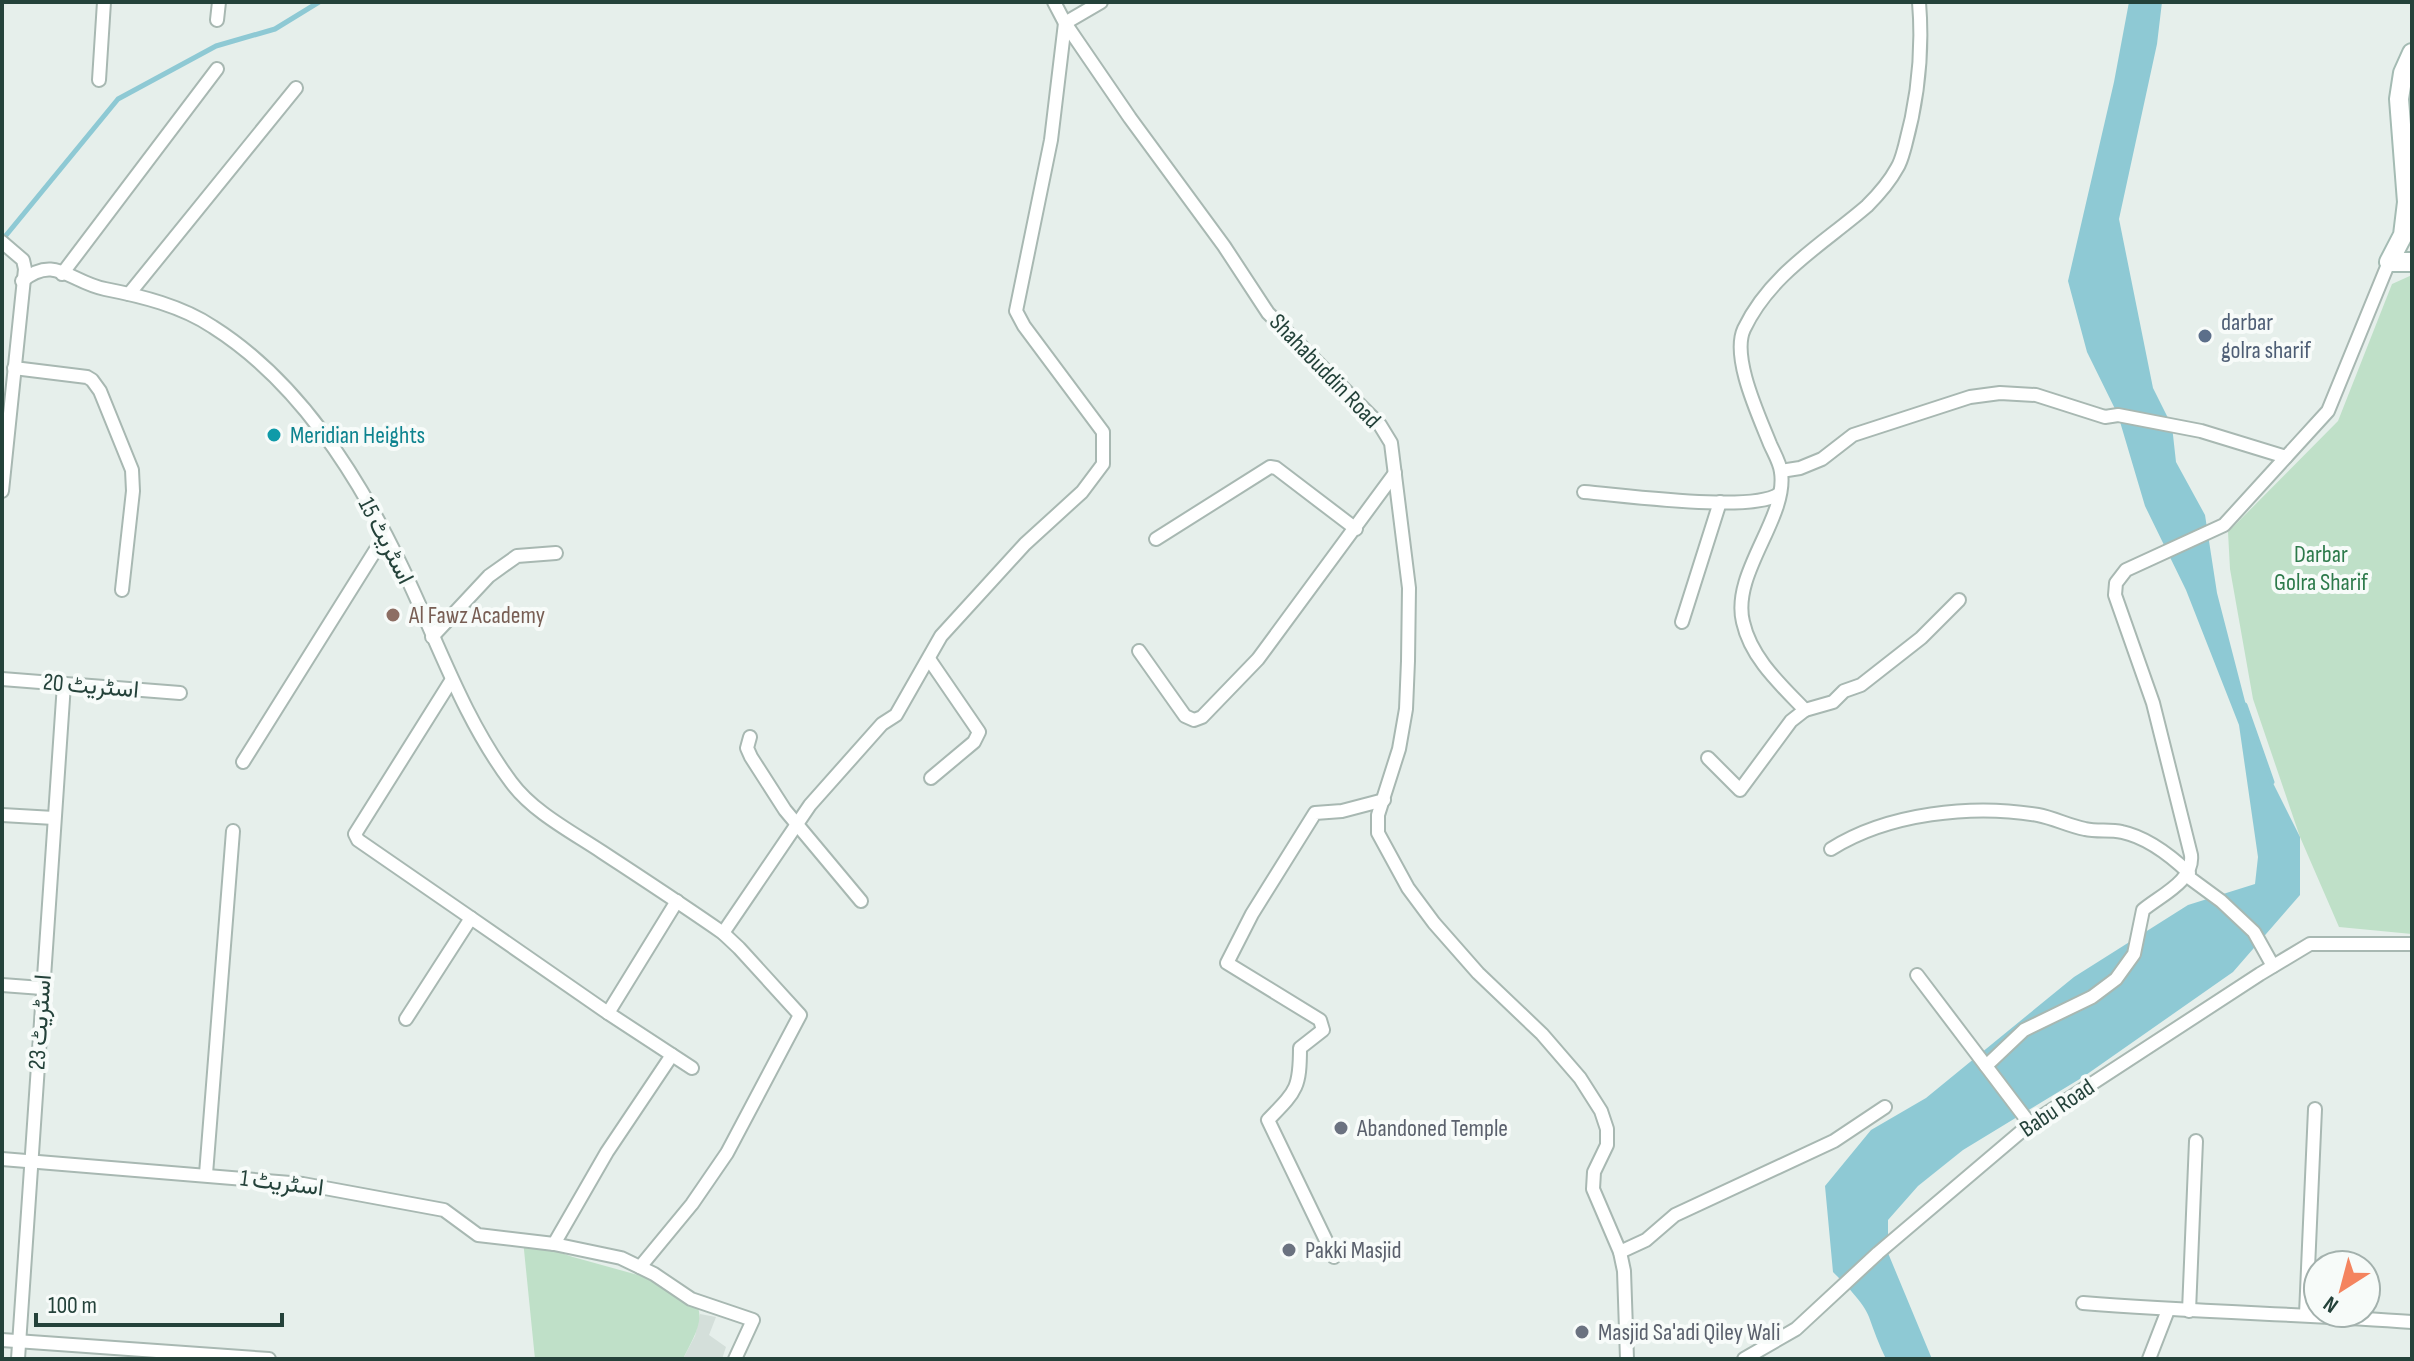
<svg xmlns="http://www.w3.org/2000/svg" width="2414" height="1361" font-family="'Sofia Sans Condensed',Vazirmatn,sans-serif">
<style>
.built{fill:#d4dfda}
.green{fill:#bfe0c8}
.water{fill:#8ec9d4}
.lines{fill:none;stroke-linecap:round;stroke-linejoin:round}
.stream{stroke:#8ec9d4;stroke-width:5}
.street-casing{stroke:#a8b8b2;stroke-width:16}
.secondary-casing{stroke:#a4bbb3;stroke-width:22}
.street{stroke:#fff;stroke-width:12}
.secondary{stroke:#fff;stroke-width:18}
.service-dot{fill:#5c6f8a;stroke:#f7fbf9;stroke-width:3}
.culture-dot{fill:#0f9aa8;stroke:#f7fbf9;stroke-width:3}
.education-dot{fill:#8d6e63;stroke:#f7fbf9;stroke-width:3}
.worship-dot{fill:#6b7280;stroke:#f7fbf9;stroke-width:3}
.labels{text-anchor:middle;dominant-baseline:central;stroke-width:8;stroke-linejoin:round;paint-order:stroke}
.service-label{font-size:24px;fill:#4e5e75;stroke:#f7fbf9;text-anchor:start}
.street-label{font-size:24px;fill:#24423a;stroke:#f7fbf9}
.culture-label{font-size:24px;fill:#0d838f;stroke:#f7fbf9;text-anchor:start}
.park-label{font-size:24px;fill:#2d7a4b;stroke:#f7fbf9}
.education-label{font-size:24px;fill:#785e54;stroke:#f7fbf9;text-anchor:start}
.worship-label{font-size:24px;fill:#5b616d;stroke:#f7fbf9;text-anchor:start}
</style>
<rect width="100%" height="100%" fill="#e6efeb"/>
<path class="built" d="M700,1314L716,1317L709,1335L726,1347L722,1359H683L695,1336Z"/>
<g class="green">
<path d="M2412,275V934L2339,927L2300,837L2253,699L2230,569L2228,532L2338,421L2392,284Z"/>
<path d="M523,1240L573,1257L656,1280L698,1308C704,1323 690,1344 683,1359H535Z"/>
</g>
<path class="water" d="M2129,2H2162L2157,44L2119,219L2153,388L2172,426L2176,462L2205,515L2217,593L2247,709L2272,781L2300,837V895L2233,972L2083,1077L1963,1150L1918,1186L1888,1220V1253L1932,1359H1886C1879,1345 1874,1331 1869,1317C1864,1303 1844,1283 1833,1272L1825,1186L1871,1130L1926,1098L2074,977L2188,905L2255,884L2258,857L2239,725L2186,590L2145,506L2118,415L2087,352L2068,281L2114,82Z"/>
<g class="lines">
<g class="stream">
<path d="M3,239L118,99L216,46L275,29L319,2"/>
<path d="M2245,705L2272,782"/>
</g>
<defs>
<g id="street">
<path d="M1054,2L1065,23L1130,118L1224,246L1268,313L1380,425L1391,443L1409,588L1408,661L1406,709L1399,749L1378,815V833L1408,888L1434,923L1478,973L1542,1034L1580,1078L1601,1111L1607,1129V1145L1594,1172L1593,1189L1620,1252L1624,1271L1627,1359"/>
<path d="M1919,2C1923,50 1918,99 1905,146C1903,153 1901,162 1897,168C1890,181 1877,196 1867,206C1823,244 1770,274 1744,329C1731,357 1759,416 1770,444C1774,453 1780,463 1781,472C1788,518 1731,573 1743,622C1751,658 1780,684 1805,710L1833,702L1844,691L1861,685L1921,638L1959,600"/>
<path d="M217,20L219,2"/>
<path d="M99,80L104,2"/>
<path d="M2,242L23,260L25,269L2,491"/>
<path d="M62,274L217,69"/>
<path d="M22,281C55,254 70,282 105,289C141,296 182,306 213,327C298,381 356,473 399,561C436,636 461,715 511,782C533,812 572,832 602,852C643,879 683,905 723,933L739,948L800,1015L727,1153L692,1204L640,1267"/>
<path d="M129,294L296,88"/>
<path d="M14,368L87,377L92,380L100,391L132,470L133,491L122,590"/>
<path d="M1781,471L1800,468L1822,459L1853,435L1970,397L2000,393L2036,395L2105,417L2118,415L2201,431L2286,457L2328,411L2389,262"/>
<path d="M1584,492C1623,495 1752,513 1779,494"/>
<path d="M1156,539L1270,467L1276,468L1356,529"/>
<path d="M1682,622L1720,502"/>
<path d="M432,637L489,576L517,556L556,553"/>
<path d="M1139,651L1185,716L1194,720L1202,717L1258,659L1395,473"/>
<path d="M929,659L979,732L974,742L931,778"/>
<path d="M2,679L180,693"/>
<path d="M451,681L355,834L358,840L471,918"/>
<path d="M750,737L747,748L751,757L785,810L861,901"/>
<path d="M1708,758L1740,790L1791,721L1805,710"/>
<path d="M243,762L385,535"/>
<path d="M2,815L54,818"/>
<path d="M1831,849C1888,813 1972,804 2038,815C2054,818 2069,826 2085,829C2097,832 2110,829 2122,832C2146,837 2171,856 2189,873"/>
<path d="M2187,876L2221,901L2254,932L2273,966"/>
<path d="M723,933L810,805L882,724L896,715L941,636L1025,544L1082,492L1103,464V432L1024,326L1016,311L1051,140L1065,23L1101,2"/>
<path d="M1917,975L1986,1066"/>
<path d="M2,985L42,988"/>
<path d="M608,1013L692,1068"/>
<path d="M406,1019L471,918L608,1013L677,901"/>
<path d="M2030,1124L1986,1066L2024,1030L2092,997L2116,979L2134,954L2143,910C2161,895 2194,881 2191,855L2153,703L2115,595L2116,583L2126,570L2224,525L2286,457"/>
<path d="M2,1159L303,1184L444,1210L478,1235L554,1244L621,1258L654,1274L691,1299L753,1320L735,1359"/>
<path d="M206,1174L233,831"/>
<path d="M554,1244L607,1152L672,1055"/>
<path d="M1620,1252L1646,1240L1675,1215L1834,1141L1885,1107"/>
<path d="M1334,1257L1268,1120C1296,1091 1300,1089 1300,1048L1323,1030L1320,1020L1227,963L1252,914L1315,813L1342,811L1384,800"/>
<path d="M2083,1303C2193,1312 2302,1314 2412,1322"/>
<path d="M2189,1311L2196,1141"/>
<path d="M2306,1314L2315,1109"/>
<path d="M2,1340L269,1359"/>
<path d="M18,1359L64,684"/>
<path d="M1744,1359L1796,1329L1878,1253L2030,1124L2260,974L2310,944H2412"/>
<path d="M2149,1359L2168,1310"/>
</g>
<path id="secondary" d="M2412,53L2403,73L2399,99L2407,202L2403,235L2389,262H2412"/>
</defs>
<use href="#street" class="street-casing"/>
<use href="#secondary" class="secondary-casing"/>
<use href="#street" class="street"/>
<use href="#secondary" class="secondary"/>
</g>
<circle class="service-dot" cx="2205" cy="336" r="8"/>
<circle class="culture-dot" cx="274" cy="435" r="8"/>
<circle class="education-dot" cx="393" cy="615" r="8"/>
<g class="worship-dot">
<circle cx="1341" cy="1128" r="8"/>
<circle cx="1289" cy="1250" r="8"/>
<circle cx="1582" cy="1332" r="8"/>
</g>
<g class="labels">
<g class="service-label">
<text x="2221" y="322">darbar<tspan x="2221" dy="28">golra sharif</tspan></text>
</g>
<g class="street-label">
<text transform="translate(1325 371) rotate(46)">Shahabuddin Road</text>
<text transform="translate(386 541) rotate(63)">اسٹریٹ 15</text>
<text transform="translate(91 686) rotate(5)">اسٹریٹ 20</text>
<text transform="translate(40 1022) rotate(-86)">اسٹریٹ 23</text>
<text transform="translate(2057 1108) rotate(-34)">Babu Road</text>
<text transform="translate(282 1183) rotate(7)">اسٹریٹ 1</text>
</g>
<g class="culture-label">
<text x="290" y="435">Meridian Heights</text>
</g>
<g class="park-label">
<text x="2321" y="554">Darbar<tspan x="2321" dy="28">Golra Sharif</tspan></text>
</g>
<g class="education-label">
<text x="409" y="615">Al Fawz Academy</text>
</g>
<g class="worship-label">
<text x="1357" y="1128">Abandoned Temple</text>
<text x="1305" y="1250">Pakki Masjid</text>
<text x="1598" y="1332">Masjid Sa'adi Qiley Wali</text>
</g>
</g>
<rect width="2414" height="1361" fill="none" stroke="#24423a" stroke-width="8"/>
<g transform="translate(2342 1289) rotate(216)"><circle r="38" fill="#f7fbf9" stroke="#a3b1ad" stroke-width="2"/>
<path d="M0-6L14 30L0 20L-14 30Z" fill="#f4845f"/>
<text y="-12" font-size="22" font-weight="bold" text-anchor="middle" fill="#24423a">N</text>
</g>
<path d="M36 1313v12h246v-12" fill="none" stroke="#24423a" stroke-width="4"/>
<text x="48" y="1313" font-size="24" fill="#24423a" stroke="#f7fbf9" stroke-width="6" paint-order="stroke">100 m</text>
</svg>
